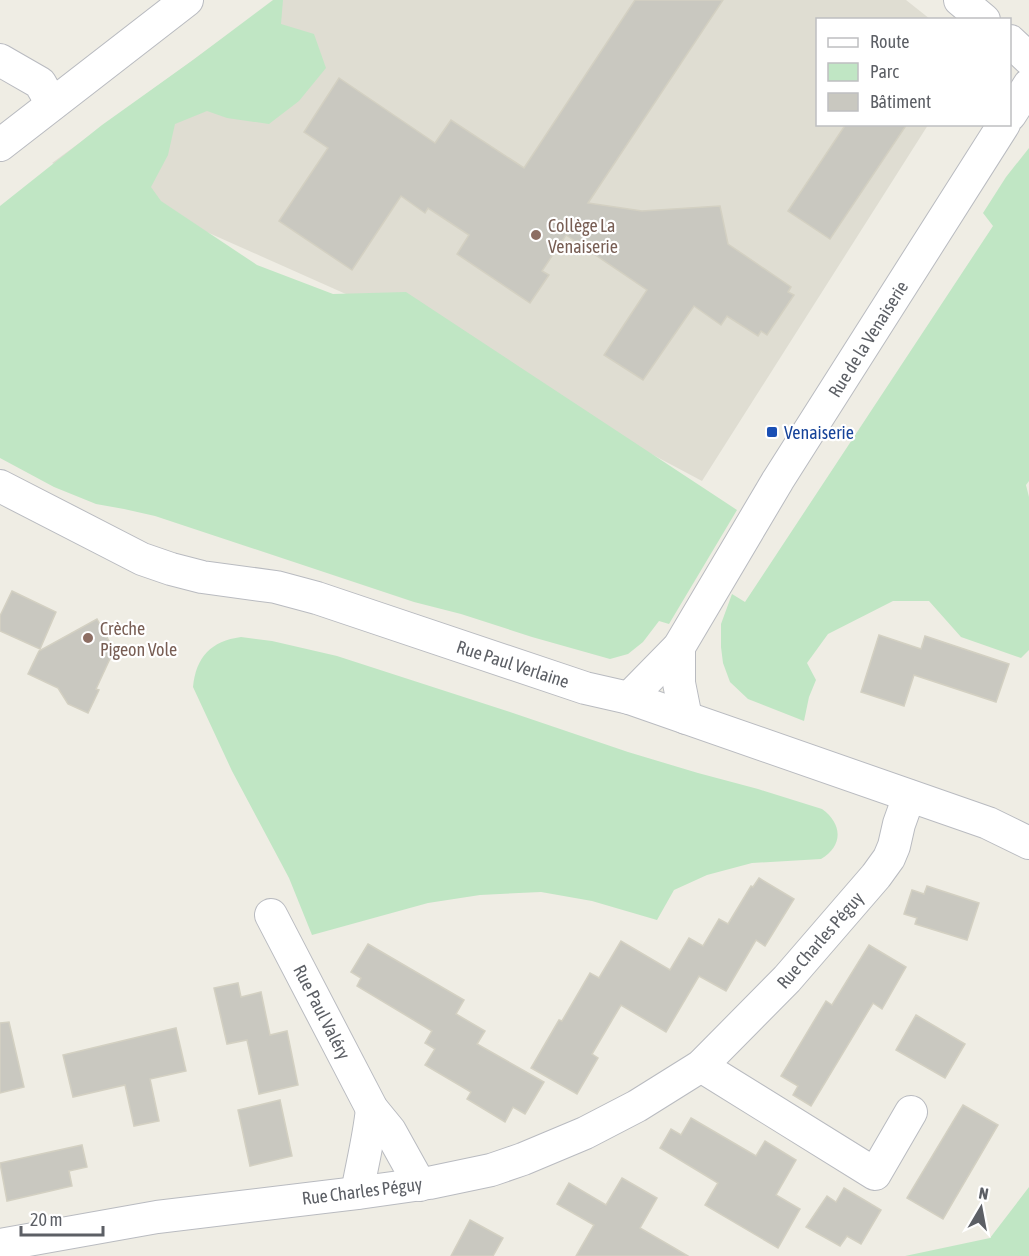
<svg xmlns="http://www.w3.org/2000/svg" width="1029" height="1256" font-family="'Asap Condensed',sans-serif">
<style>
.education{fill:#dfddd2}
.green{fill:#c0e6c4}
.building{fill:#c9c8c0;stroke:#d3d0c2;stroke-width:1.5}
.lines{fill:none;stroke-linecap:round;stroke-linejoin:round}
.street-casing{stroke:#b9bbc0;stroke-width:34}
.street{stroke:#fff;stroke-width:32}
.education-dot{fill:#8d6e63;stroke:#fff;stroke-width:2}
.transit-dot{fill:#1a4fb4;stroke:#fff;stroke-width:2}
.labels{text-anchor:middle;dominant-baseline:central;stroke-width:4.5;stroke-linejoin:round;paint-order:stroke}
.education-label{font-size:18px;fill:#785e54;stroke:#fff;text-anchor:start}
.street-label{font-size:18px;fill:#5c5f65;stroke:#fff}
.transit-label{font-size:18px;fill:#164399;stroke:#fff;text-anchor:start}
</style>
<rect width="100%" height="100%" fill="#efede4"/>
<path class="education" d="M275,0H906L930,19L818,20V124L928,125L702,481L375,307L52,163Z"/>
<g class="green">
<path d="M273,0H283L281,24L314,34L326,68L299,101L269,124L227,118L207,111L175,124L168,155L151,187L161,201L257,265L333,294L406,292L737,510L669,624L659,621L643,642L628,654L610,659L532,637L461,614L414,602L155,516L124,509L96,504L54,487L0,458V206L102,125L193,60Z"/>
<path d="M1029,148V481L1026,485L1029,497V650L1021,658L961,637L929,601H893L828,634L807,663L816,680L809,697L804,721L748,699L730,682L723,663L721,647V624L732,594L745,602L993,226L983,213L1006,177Z"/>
<path d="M241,637L272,641L337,656L510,712L628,752L698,773L758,789L822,809C843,824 843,846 821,859L752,863L707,875L674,890L657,920L592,901L541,892L480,895L428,903L312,935L289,878L232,771L193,687C196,657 211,641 241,637Z"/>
<path d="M1029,1187V1256H905L990,1238Z"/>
</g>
<g class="building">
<path d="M635,0H723L588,203L642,211L720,206L728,244L791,287L788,292L794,295L767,335L761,331L758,336L727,316L721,325L694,306L643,380L604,355L647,290L566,235L542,271L549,275L530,303L457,254L469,235L428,208L425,213L401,196L352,270L279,221L328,148L304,132L339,78L435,143L451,120L524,168Z"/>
<path d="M846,124H907L830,239L788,211Z"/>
<path d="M12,591L56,612L40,649L0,631V616Z"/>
<path d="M97,619L114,650L96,689L99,690L88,713L68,704L58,688L28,674L39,651Z"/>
<path d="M879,635L921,649L925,636L1009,664L996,702L914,675L904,706L861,692Z"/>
<path d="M759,878L794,899L765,946L756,940L726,991L699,976L666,1032L621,1005L592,1054L598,1058L577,1094L531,1068L559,1020L562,1021L590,973L599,978L621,941L670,970L689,938L703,946L719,919L728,924L751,886L753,887Z"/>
<path d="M927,886L979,903L967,940L915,924L917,918L904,914L912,890L924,894Z"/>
<path d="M368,944L464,1000L456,1014L485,1031L477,1044L544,1082L525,1114L513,1107L505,1122L467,1099L471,1092L425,1065L435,1049L425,1043L432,1031L357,986L361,978L351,972Z"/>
<path d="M869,945L906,967L882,1009L873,1003L811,1106L793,1095L798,1086L781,1076L826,1001L832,1005Z"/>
<path d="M238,983L241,997L261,992L270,1035L287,1031L298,1085L259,1094L247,1040L227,1044L214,988Z"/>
<path d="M916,1015L965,1044L945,1078L896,1050Z"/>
<path d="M9,1022L24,1087L0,1093V1023Z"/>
<path d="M176,1028L186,1071L150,1079L159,1121L134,1126L125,1085L73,1097L63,1055Z"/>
<path d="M280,1100L292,1156L250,1166L238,1110Z"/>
<path d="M963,1105L998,1125L943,1219L907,1198Z"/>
<path d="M691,1118L756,1156L765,1141L796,1160L776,1195L800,1209L778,1248L705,1205L718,1183L660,1148L671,1129L681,1135Z"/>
<path d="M82,1145L87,1167L69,1171L72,1186L7,1201L0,1163Z"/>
<path d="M622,1178L657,1198L640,1228L688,1256H576L594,1225L557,1204L569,1183L606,1205Z"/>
<path d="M844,1188L881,1210L861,1244L847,1236L840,1246L806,1227L827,1196L836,1202Z"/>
<path d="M470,1220L503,1238L493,1256H451Z"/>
</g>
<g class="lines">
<defs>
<g id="street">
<path d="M960,0L984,20"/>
<path d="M1010,41L1029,59"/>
<path d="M0,60L40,83L52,104"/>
<path d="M1010,115L1029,85"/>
<path d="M0,145L187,0"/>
<path d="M0,486L142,559L171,569L202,577L276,587L317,598L585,688L629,698L988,823L1029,843"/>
<path d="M679,647V683L686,718"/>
<path d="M629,698L679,647L778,480L1004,124"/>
<path d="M271,915L372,1109L390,1131L420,1185"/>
<path d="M701,1066L875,1174L911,1112"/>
<path d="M357,1193C362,1165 369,1138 372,1109"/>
<path d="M0,1245L157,1217L357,1193L429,1183L491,1170L523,1159L585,1133L637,1106L701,1066L787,979L876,876L889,858L894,846L899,824L909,796"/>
</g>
</defs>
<use href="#street" class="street-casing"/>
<use href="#street" class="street"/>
</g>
<g class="education-dot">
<circle cx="536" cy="235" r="6"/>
<circle cx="88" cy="638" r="6"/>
</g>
<rect class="transit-dot" x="766" y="426" width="12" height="12" rx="3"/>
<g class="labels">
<g class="education-label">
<text x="548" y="225">Collège La<tspan x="548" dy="21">Venaiserie</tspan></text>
<text x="100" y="628">Crèche<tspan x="100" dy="21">Pigeon Vole</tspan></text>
</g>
<g class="street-label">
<text transform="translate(868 339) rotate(-58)">Rue de la Venaiserie</text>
<text transform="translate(513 664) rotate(18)">Rue Paul Verlaine</text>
<text transform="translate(820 940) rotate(-49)">Rue Charles Péguy</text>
<text transform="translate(322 1012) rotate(63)">Rue Paul Valéry</text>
<text transform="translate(362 1191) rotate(-7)">Rue Charles Péguy</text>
</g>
<g class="transit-label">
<text x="784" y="432">Venaiserie</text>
</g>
</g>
<rect x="816" y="18" width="195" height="108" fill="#ffffff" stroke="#bebfc1" stroke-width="1.5"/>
<rect x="828" y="38" width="30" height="9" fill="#ffffff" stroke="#bebfc1" stroke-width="1.5"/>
<text x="870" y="48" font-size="18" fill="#5c5f65">Route</text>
<rect x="828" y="63" width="30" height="18" fill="#c0e6c4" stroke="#bebfc1" stroke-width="1.5"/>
<text x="870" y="78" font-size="18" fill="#5c5f65">Parc</text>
<rect x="828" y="93" width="30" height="18" fill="#c9c8c0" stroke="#bebfc1" stroke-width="1.5"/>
<text x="870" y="108" font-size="18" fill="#5c5f65">Bâtiment</text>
<g transform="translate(981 1208) rotate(10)" stroke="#ffffff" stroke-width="4.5" paint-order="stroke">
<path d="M0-4.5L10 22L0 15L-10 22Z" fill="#5c5f65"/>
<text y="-9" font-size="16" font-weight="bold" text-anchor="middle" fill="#5c5f65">N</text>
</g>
<path d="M21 1226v9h82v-9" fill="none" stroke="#5c5f65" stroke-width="3"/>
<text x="30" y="1226" font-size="18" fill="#5c5f65" stroke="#ffffff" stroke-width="4.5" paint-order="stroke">20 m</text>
</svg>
